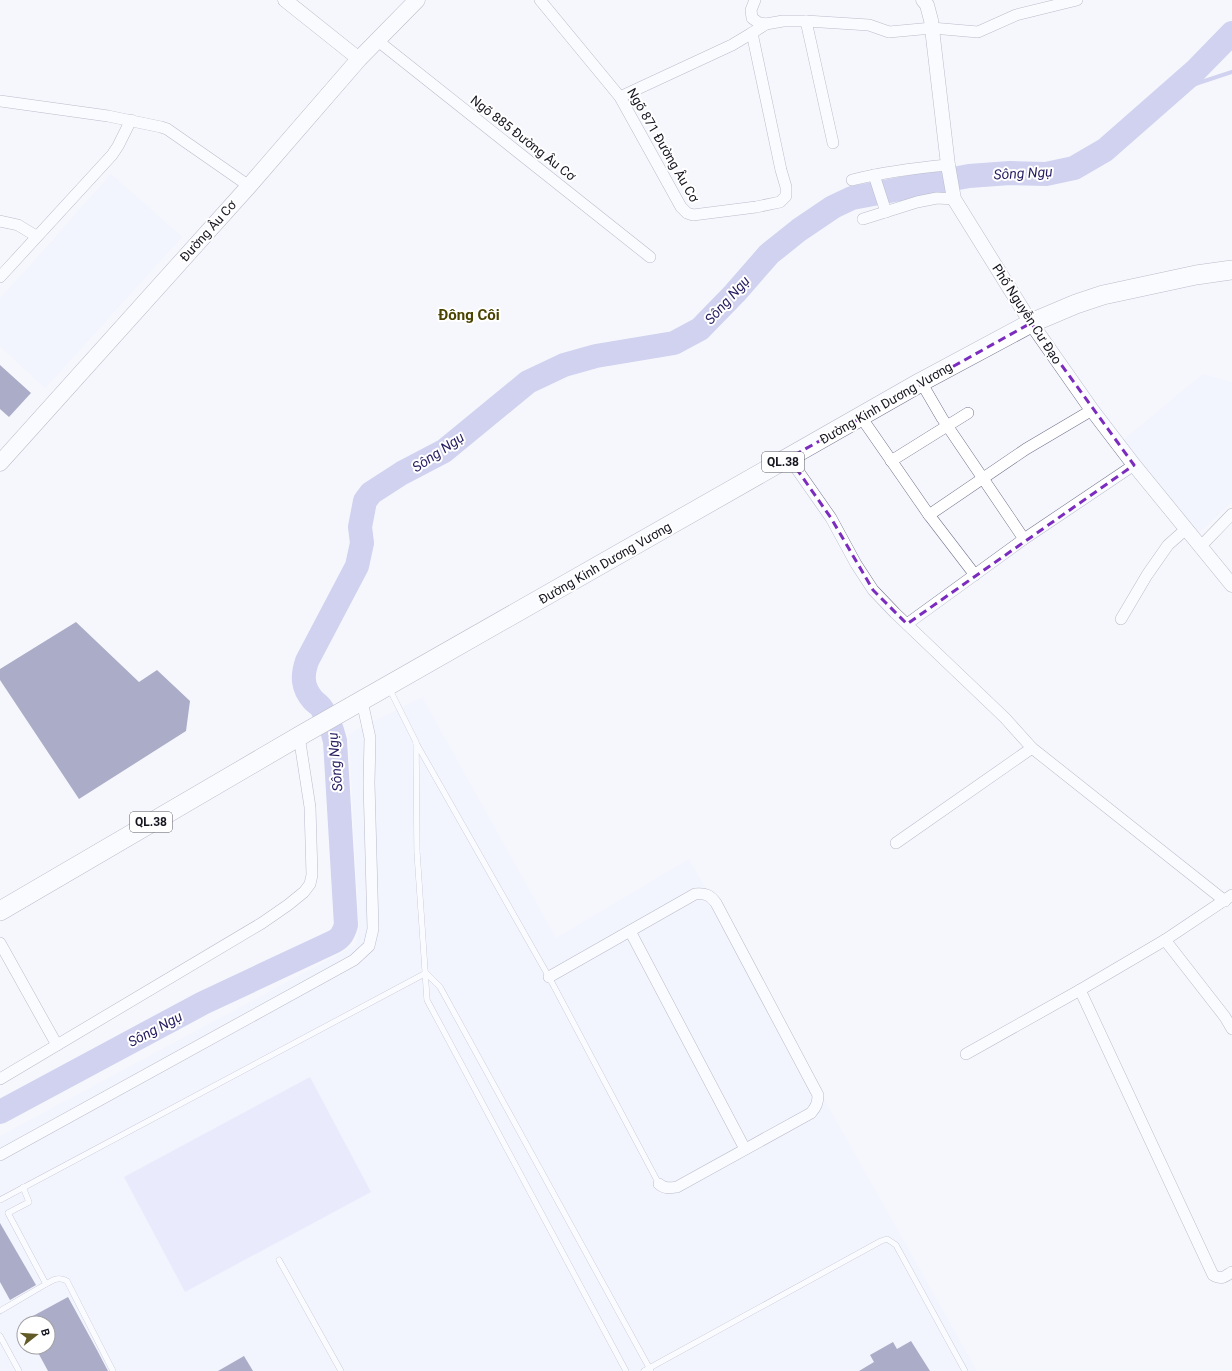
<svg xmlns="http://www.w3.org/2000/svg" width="1232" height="1371" font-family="Roboto,sans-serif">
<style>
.built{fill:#eeeffe;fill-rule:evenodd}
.pitch{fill:#dadcfd}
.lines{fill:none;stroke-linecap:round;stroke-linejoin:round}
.stream{stroke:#a2a4df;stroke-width:4}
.river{stroke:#a2a4df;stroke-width:24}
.building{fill:#515186}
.service-casing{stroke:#72738e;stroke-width:6}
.minor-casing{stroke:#72738e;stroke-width:12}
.tertiary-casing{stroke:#72738e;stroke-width:15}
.secondary-casing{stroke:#72738e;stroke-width:17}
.trunk-casing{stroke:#72738e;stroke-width:20}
.service{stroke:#fff;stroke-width:5.5}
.minor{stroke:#fff;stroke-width:11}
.tertiary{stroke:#fff;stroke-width:14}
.secondary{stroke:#fff;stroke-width:16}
.trunk{stroke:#fff;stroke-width:19}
.marked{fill:none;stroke:#7b2cbf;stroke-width:3;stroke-dasharray:8 5;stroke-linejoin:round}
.labels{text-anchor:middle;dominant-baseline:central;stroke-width:4;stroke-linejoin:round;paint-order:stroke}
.shield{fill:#fff;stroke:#5a5b62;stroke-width:1}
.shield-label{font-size:12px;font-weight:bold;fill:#14151f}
.street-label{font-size:13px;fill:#14151f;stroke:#fff}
.water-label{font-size:14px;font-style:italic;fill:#251c60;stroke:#fff}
.quarter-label{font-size:15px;font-weight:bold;fill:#4b4400;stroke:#fff}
</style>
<rect width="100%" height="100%" fill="#f6f7fd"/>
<g class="built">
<path d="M111,174L182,237L45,388L0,346V298L30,266Z"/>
<path d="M1203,374L1232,382V502L1197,534L1122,441Z"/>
<path d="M422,697L556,938L689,859L977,1371H0V1136L356,945L359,929L349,734ZM24,1323H48V1347H24Z"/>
</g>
<path class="pitch" d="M310,1077L371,1192L185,1292L124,1177Z"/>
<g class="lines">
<path class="stream" d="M1171,92L1232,72"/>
<path class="river" d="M0,1112L203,1003L331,943C340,939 343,935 346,925L335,741C332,729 329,719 322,709C320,705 316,703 313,700C302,687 302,676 307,661L357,566L362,543L360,527L365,501L371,493L402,473L444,451L528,382L564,365L596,356L674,343L700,329L735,293L769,254L799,230L833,207L852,198L969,176L1010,173L1046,174L1074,168L1105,150L1195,71L1232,33"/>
</g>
<g class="building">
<path d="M0,365L31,393L9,417L0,409Z"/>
<path d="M76,622L139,682L157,670L190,701L186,731L79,799L0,680V669Z"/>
<path d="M0,1223L36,1285L10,1300L0,1282Z"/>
<path d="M68,1297L97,1350L108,1371H48L35,1347H48V1323H20Z"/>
<path d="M911,1341L930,1371H859L874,1362L870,1355L893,1342L897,1349Z"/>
<path d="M244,1356L253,1371H218Z"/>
</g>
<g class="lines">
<defs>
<g id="service">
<path d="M389,688L416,742L417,852L427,1000L626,1371"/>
<path d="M416,743L549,977L659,1184"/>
<path d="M0,1200L426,973L440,987L651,1371"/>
<path d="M279,1260L341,1371"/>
<path d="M46,1284C53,1280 59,1276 67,1281L113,1371"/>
<path d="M0,1311L46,1284L8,1213L29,1202L23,1187"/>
<path d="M0,1336L19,1371"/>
<path d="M644,1371L881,1241L887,1239L896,1245L965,1371"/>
</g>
<g id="minor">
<path d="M540,0L620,97L681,207L687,213L693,215L756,207L780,202L786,196V187L781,170L752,33"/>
<path d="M755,0L751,10L752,18L759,23L766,24"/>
<path d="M806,21L833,143"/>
<path d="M378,41L650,257"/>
<path d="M620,97L732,45L752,33L766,24L783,21H806L869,25L889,32L932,28L978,32L1016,15L1077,0"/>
<path d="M0,101L108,116L161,127L167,129L249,186"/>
<path d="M874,175L886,212"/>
<path d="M852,180C884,172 915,168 948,165"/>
<path d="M863,219L917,202L937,198L954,199"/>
<path d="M0,221L18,225L36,236"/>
<path d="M0,277L112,155L118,146L131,120"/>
<path d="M921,382L942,418L1024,539"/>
<path d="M861,417L929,515L1026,449L1092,410"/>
<path d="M789,458L831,518L856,564L873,590L895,613L1005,718L1032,748L1225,901"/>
<path d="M891,461L968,413"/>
<path d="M929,515L975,575"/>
<path d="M1201,546L1232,514"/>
<path d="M1121,619L1147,575L1168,545L1186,529"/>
<path d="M907,624L1024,539L1134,465"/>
<path d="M896,843L1032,748"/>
<path d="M630,931L745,1149"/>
<path d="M1165,940L1225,1017L1232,1029"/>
<path d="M0,943L57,1045"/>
<path d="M549,977L695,894C706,893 710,895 716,903L818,1095C818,1103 816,1107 811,1113L677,1187C670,1188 665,1189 659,1184"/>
<path d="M1080,990L1213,1275C1222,1280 1224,1277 1232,1272"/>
<path d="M966,1054L1080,990L1165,940L1232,895"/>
<path d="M0,1079L262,923L288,905L304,892L310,884L312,875L310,807L299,736"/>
<path d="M0,1155L354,960L369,946L373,929L369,783L370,738L362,701"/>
</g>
<g id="tertiary">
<path d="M285,0L359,59"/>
<path d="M923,0L927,5L931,20L948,165L954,199L1031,323L1092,410L1134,465L1232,585"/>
</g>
<path id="secondary" d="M0,463L249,186L359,59L417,0"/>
<path id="trunk" d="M0,911L303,734L921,382L1031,323L1076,304L1103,295L1196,275L1232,270"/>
</defs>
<use href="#service" class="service-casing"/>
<use href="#minor" class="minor-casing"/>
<use href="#tertiary" class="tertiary-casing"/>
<use href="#secondary" class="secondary-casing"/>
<use href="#trunk" class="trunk-casing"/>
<use href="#service" class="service"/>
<use href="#minor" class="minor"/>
<use href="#tertiary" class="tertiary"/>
<use href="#secondary" class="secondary"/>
<use href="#trunk" class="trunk"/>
</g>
<path d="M0 0H1232V1371H0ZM1031,323L1134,465L907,624L873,590L831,518L789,458Z" fill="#f6f7fd" fill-opacity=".55" fill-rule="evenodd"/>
<path class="marked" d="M1031,323L1134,465L907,624L873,590L831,518L789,458Z"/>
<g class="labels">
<g class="shield">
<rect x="762" y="452" width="42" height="20" rx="3"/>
<rect x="130" y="812" width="42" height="20" rx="3"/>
</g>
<g class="shield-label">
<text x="783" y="462">QL.38</text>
<text x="151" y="822">QL.38</text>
</g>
<g class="street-label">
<text transform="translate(523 138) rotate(38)">Ngõ 885 Đường Âu Cơ</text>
<text transform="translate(663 145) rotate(60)">Ngõ 871 Đường Âu Cơ</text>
<text transform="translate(208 231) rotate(-48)">Đường Âu Cơ</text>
<text transform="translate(1027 314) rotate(57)">Phố Nguyễn Cư Đạo</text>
<text transform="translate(886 403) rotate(-30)">Đường Kinh Dương Vương</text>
<text transform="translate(605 563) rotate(-30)">Đường Kinh Dương Vương</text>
</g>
<g class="water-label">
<text transform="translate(1023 173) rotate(-3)">Sông Ngụ</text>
<text transform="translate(727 300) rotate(-48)">Sông Ngụ</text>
<text transform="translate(438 452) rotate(-34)">Sông Ngụ</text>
<text transform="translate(335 762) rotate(-95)">Sông Ngụ</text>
<text transform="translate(155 1029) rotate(-28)">Sông Ngụ</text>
</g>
<g class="quarter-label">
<text x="469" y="315">Đông Côi</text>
</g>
</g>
<g transform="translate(36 1335) rotate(73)"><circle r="19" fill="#ffffff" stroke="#a1a1a5"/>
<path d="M0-3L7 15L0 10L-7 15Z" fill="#625b28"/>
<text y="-6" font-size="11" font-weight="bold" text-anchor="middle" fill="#14151f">B</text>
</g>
</svg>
